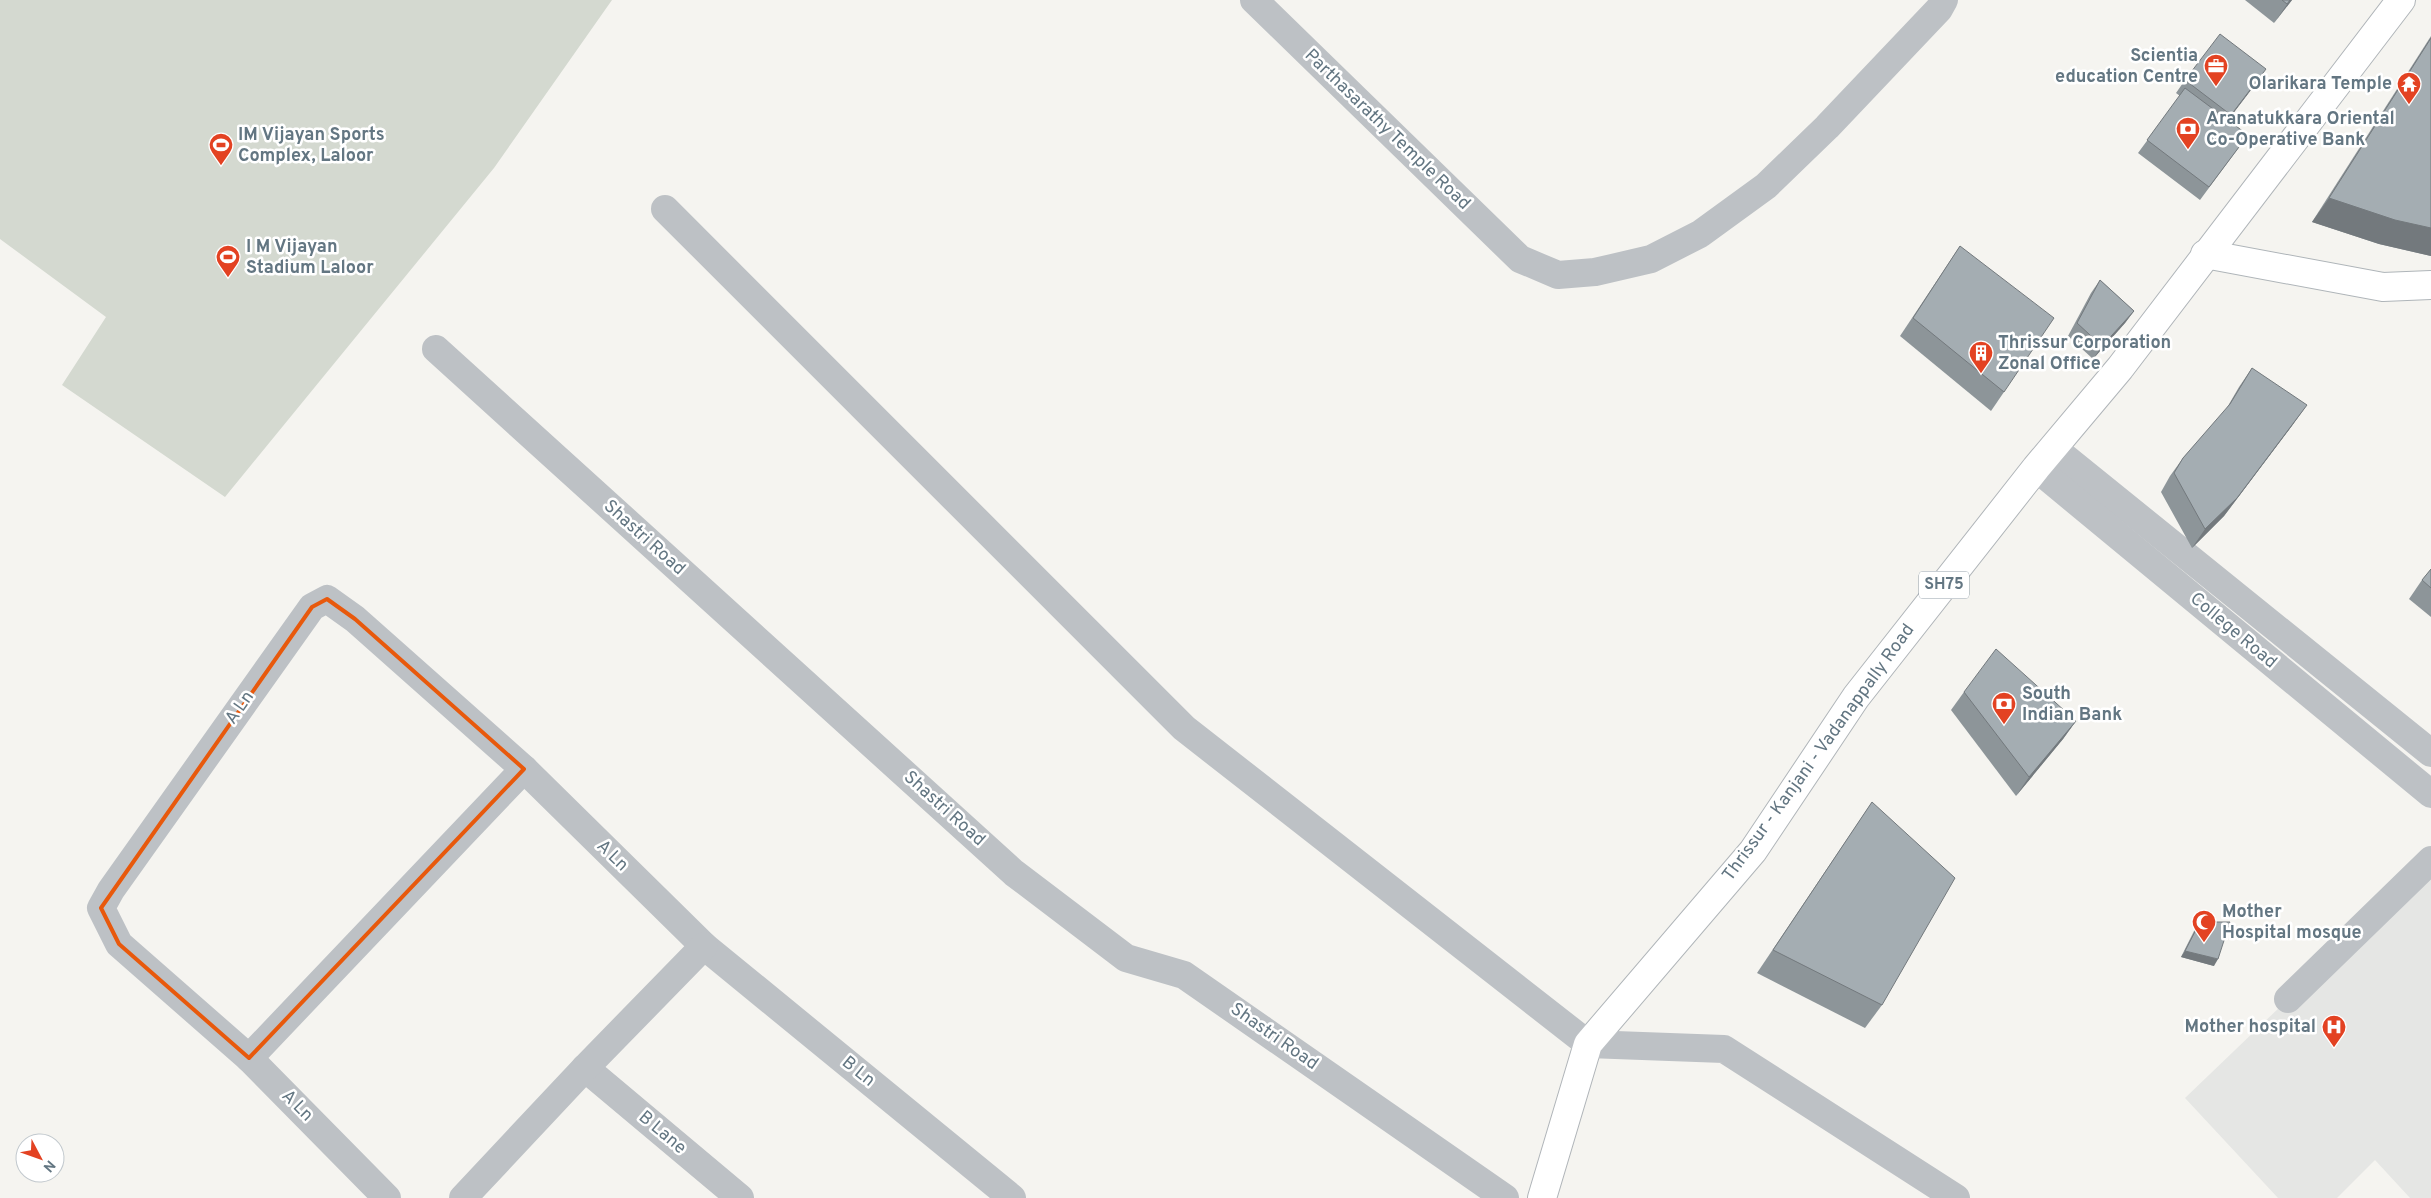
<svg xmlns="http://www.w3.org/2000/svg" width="2431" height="1198" font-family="Overpass,sans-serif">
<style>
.built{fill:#e5e6e4}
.grass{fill:#d4d9d0}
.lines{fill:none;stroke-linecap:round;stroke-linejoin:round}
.secondary-casing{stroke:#afb5b9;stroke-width:30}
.primary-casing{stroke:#b0b5b9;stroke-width:30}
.street{stroke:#bdc1c5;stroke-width:28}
.secondary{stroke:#fff;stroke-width:28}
.primary{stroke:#fff;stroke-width:28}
.wall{fill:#8d9599}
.shaded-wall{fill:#73797d}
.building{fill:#a4adb2;stroke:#73797d}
.marked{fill:none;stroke:#e8590c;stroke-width:4;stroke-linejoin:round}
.labels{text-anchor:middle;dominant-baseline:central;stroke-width:5;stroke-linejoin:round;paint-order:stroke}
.shield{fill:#fff;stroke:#929fa8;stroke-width:1}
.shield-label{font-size:16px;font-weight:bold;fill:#637682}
.poi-label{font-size:18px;font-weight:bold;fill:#637682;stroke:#fff;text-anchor:start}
.street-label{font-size:18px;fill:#637682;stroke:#fff}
</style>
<rect width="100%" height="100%" fill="#f5f4f0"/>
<path class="built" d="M2431,862V1198H2410L2375,1160L2337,1198H2278L2185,1098Z"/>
<path class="grass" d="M0,0H612L494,168L225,497L62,385L106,317L0,239Z"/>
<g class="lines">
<defs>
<path id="secondary" d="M2205,254L2383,287L2431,285"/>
<path id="primary" d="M1542,1198L1588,1044L1753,851L1856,697L2036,468L2120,368L2401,0"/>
</defs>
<use href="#secondary" class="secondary-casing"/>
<use href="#primary" class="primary-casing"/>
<g class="street">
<path d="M1254,0L1520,259L1558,275L1595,272L1651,259L1700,234L1766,186L1827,127L1939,9L1944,0"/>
<path d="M665,209L1184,728L1588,1044L1724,1049L1956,1198"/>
<path d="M436,349L1014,873L1126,958L1184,975L1505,1198"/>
<path d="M2053,448L2431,753"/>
<path d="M2036,468L2431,794"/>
<path d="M2288,999L2431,860"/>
<path d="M249,1058L524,769"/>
<path d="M585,1068L740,1198"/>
<path d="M387,1198L249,1058L119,944L101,908L111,890L312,607L327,599L355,619L524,769L704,946L1012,1198"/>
<path d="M463,1198L585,1068L704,946"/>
</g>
<use href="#secondary" class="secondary"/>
<use href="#primary" class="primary"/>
</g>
<g class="wall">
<path d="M2245,0H2292L2274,23Z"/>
<path d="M2431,36V256L2379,244L2312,222Z"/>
<path d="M2185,80L2257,82L2228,120L2248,135L2200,200L2138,153L2180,96L2176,93Z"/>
<path d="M1960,246L2004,392L1991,411L1900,336Z"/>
<path d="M2100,280L2134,311L2125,323L2093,359L2068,336L2091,293Z"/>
<path d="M2252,368L2294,423L2224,516L2192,548L2161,492L2170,476L2183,458L2225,411L2239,387Z"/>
<path d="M2431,569V617L2409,599L2422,580Z"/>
<path d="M1964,692L2076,721L2063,739L2016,796L1951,710Z"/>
<path d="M1872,802L1882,1005L1865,1028L1757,973Z"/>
<path d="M2200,922L2214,966L2181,957L2195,929Z"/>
</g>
<g class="shaded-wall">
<path d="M2290,0H2292L2274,23Z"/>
<path d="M2266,69L2257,82L2222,128L2231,115Z"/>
<path d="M2329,198L2431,228V256L2379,244L2312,222Z"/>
<path d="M2134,311L2125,323L2093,359L2102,346Z"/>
<path d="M2307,405L2294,423L2224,516L2192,548L2205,529Z"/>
<path d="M2076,721L2063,739L2016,796L2029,777Z"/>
<path d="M2185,951L2218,959L2214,966L2181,957Z"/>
</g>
<g class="building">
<path d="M2282,0H2290L2287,4Z"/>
<path d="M2220,34L2266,69L2231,115L2185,80Z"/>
<path d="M2431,38V228L2395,220L2329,198Z"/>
<path d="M2185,88L2248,135L2209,187L2147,140Z"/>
<path d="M1960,246L2054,318L2004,392L1913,318Z"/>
<path d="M2100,280L2134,311L2102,346L2077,323Z"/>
<path d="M2252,368L2307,405L2237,498L2205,529L2174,473L2183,458L2230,404Z"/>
<path d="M2431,569V588L2422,580Z"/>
<path d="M1996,649L2076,721L2029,777L1964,692Z"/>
<path d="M1872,802L1955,878L1882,1005L1773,950Z"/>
<path d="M2200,922H2230L2218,959L2185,951Z"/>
</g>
<path class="marked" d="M327,599L355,619L524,769L249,1058L119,944L101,908L312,607Z"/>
<defs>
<symbol id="office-pin" viewBox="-11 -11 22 30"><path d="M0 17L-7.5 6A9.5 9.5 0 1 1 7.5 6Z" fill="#e34222" stroke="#fff"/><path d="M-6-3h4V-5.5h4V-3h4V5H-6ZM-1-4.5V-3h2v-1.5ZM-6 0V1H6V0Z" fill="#fff"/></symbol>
<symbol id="temple-pin" viewBox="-11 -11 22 30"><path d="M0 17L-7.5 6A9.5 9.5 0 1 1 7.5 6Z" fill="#e34222" stroke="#fff"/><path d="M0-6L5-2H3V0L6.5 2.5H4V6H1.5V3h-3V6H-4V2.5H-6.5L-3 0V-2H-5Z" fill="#fff"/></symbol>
<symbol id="bank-pin" viewBox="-11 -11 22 30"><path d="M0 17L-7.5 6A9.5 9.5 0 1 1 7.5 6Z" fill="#e34222" stroke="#fff"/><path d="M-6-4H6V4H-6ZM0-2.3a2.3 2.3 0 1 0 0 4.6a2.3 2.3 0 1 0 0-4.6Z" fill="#fff"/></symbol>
<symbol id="stadium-pin" viewBox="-11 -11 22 30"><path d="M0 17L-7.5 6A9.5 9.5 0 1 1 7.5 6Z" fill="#e34222" stroke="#fff"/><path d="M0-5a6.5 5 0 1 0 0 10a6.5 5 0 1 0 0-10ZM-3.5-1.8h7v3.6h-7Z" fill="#fff"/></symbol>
<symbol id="building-pin" viewBox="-11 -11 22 30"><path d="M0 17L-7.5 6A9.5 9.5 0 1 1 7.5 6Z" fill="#e34222" stroke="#fff"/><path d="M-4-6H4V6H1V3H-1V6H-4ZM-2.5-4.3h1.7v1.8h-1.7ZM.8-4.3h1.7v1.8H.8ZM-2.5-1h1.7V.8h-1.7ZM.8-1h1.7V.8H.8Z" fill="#fff"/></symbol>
<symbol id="mosque-pin" viewBox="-11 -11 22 30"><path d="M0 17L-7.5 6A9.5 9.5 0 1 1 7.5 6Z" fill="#e34222" stroke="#fff"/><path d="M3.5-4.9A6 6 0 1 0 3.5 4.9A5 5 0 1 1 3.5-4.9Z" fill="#fff"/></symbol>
<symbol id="hospital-pin" viewBox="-11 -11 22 30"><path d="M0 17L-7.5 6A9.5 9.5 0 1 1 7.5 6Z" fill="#e34222" stroke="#fff"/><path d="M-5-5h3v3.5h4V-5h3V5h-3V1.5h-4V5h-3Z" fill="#fff"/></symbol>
</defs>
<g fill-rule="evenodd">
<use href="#office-pin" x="2202" y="52" width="28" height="38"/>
<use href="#temple-pin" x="2395" y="70" width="28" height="38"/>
<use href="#bank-pin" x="2174" y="115" width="28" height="38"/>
<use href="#stadium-pin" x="207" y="131" width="28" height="38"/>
<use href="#stadium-pin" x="214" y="243" width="28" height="38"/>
<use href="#building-pin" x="1967" y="339" width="28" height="38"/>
<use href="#bank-pin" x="1990" y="690" width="28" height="38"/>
<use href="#mosque-pin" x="2190" y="908" width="28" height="38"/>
<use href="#hospital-pin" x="2320" y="1013" width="28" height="38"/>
</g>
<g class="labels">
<rect class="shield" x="1919" y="571.5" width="50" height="27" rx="4"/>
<g class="shield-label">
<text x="1944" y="585">SH75</text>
</g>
<g class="poi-label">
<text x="2198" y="56" text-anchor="end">Scientia<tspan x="2198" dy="21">education Centre</tspan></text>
<text x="2392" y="84" text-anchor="end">Olarikara Temple</text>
<text x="2206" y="119">Aranatukkara Oriental<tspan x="2206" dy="21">Co-Operative Bank</tspan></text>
<text x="238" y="135">IM Vijayan Sports<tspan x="238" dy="21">Complex, Laloor</tspan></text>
<text x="246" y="247">I M Vijayan<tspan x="246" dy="21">Stadium Laloor</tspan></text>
<text x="1998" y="343">Thrissur Corporation<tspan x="1998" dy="21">Zonal Office</tspan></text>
<text x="2022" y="694">South<tspan x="2022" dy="21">Indian Bank</tspan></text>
<text x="2222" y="912">Mother<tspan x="2222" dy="21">Hospital mosque</tspan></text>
<text x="2316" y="1027" text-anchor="end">Mother hospital</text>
</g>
<g class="street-label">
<text transform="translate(1387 130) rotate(44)">Parthasarathy Temple Road</text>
<text transform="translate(644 538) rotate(42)">Shastri Road</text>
<text transform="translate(2233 631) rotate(40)">College Road</text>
<text transform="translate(240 708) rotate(-55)">A Ln</text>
<text transform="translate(1819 753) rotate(-54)">Thrissur - Kanjani - Vadanappally Road</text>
<text transform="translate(944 809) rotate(42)">Shastri Road</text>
<text transform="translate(612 856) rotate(44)">A Ln</text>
<text transform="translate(1274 1037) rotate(35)">Shastri Road</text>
<text transform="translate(858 1072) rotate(39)">B Ln</text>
<text transform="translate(297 1106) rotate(45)">A Ln</text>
<text transform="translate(662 1133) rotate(40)">B Lane</text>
</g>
</g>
<g transform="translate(40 1158) rotate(131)"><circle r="24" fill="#ffffff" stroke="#c1c8cd"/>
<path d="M0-4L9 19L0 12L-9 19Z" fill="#e34222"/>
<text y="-8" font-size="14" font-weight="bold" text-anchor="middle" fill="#637682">N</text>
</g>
</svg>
